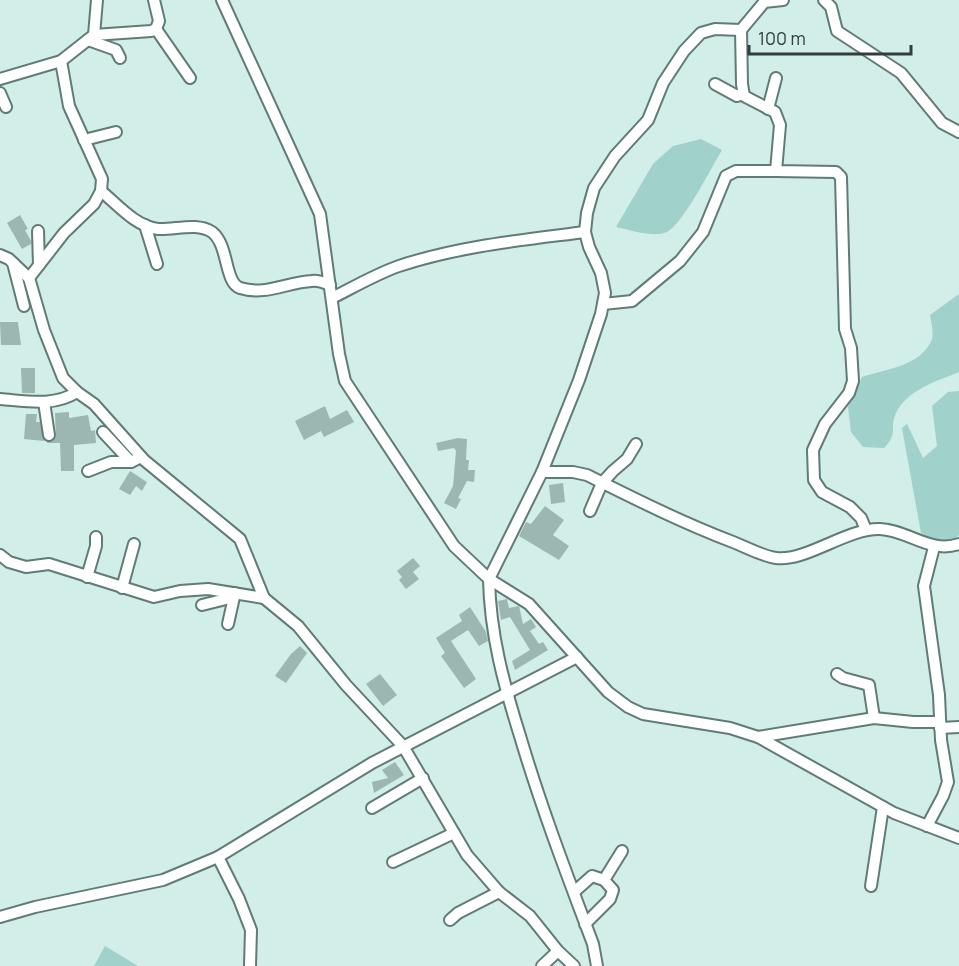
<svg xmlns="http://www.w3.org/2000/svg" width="959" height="966" font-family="Manrope,sans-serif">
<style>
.green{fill:#a0d1ca}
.building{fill:#9cb7b2}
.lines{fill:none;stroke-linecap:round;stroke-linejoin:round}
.minor-casing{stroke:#617b77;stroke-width:14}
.minor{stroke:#fff;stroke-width:10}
</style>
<rect width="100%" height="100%" fill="#d1eee9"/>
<g class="green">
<path d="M701,139L722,150C712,167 682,225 667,232C652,238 631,230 616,227L653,164L673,146Z"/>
<path d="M959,294V372C937,381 907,390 896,413C889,428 899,433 884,448L863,447L851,432L848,407L862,377C886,369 922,366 932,339C934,332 931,322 930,315Z"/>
<path d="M959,391V535C947,548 934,540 921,533L902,428L907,424L923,458L937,446L932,406L948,392Z"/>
<path d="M105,946L138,966H94Z"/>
</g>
<g class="building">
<path d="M20,215L28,229L25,230L31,241V244L22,249L7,223Z"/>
<path d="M0,322H18L21,345H1Z"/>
<path d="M21,368H35V393H22Z"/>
<path d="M325,406L330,419L347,410L354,422L324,437L321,431L304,440L295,421Z"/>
<path d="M69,412V418L88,415L91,431L95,430L96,443L74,445V471H61L60,443H47V442L53,441L56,437L55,413Z"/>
<path d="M26,414H37L36,422H40L44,441L24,439Z"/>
<path d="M458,438L467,439L466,460H469L468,470H475L474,482L467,481L458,498L461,499L456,509L444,503L453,486L456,451L454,448L438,451L436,443Z"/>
<path d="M130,471L147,482L142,491L136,486L130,495L119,489Z"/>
<path d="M563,483L565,502L551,504L549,485Z"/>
<path d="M545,506L564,520L553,535L569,546L559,560L519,536L526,522L531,524Z"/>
<path d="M413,558L420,566L413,572L419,579L406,589L399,580L402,577L397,571Z"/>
<path d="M507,599L509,608L519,606L523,624L531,619L536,627L530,631L539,644L543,642L548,650L515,670L512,661L530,650L510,617L501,620L498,601Z"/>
<path d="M470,607L486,632L488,641L479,646L468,630L451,641L476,679L464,688L441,656L445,653L436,638L462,621L459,615Z"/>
<path d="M300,646L307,653L286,683L275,676L291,654Z"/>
<path d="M380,674L397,695L383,706L366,684Z"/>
<path d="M395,762L404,775L374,793L372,782L388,778L382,770Z"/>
</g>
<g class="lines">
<defs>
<g id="minor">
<path d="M222,0L320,214L339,354L345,381L454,546L489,579L529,604L608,692L628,707L643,714L730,728L758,737L894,813L959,838"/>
<path d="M766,0L741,30L742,84L744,96L775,112L780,125L776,171L836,172L841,177L845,329L851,348L853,381L849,393L825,424L813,450L814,480L822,492L850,507L861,518L866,530"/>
<path d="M824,0L831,7L837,31L901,73L942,123L959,132"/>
<path d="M764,2L783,0"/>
<path d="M156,29L190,78"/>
<path d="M94,35L151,31L156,29L159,21L154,0"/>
<path d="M88,40L116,50L120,58"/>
<path d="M0,79L61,61L94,35L97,0"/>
<path d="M715,84L737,96L743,93"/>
<path d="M0,93L6,107"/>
<path d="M768,109L776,78"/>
<path d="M84,140L116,132"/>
<path d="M101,191C118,205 135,226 158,229C175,230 197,222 212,232C229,245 224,282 240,288C266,296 287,282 312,281C318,280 325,283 330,285"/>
<path d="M145,225L157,264"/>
<path d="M38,231L39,265"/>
<path d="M0,255L9,259L29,278L44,330L63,378L77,392L94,404L144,460L240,539L264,598L298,626L346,685L403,746L467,855L499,892L530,916L558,951L574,966"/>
<path d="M13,263L24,306"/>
<path d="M29,278L64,233L94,204L101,191L102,179L69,106L61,61"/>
<path d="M332,298C354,287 376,274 399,266C459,246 523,240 585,232"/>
<path d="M603,304L632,301L680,261L703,232L726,176L736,171H776"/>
<path d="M0,399C26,401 54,407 77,392"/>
<path d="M44,402L49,435"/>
<path d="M103,432L131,462"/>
<path d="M88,471L111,462H131L141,457"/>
<path d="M542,472H573L587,475C635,499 683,523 733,542C746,547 762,556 776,558C806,562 847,528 880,529C908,530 930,554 959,544"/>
<path d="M590,511L602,483L613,471L627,459L636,444"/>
<path d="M0,555L9,562L26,567L49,564L154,597L180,591L208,589L264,598"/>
<path d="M87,577L96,546V537"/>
<path d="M122,588L134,544"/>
<path d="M202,605L234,597L235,593"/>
<path d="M228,624L234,597"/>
<path d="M837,674L843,678L869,685L874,718"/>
<path d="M940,728L959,727"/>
<path d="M758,737L874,718L913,722H940"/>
<path d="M372,808L423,778"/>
<path d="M927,826L943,796L948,782L941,740L939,695L924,586L934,547"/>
<path d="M393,862L454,833"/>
<path d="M604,880L622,851"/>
<path d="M871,886L883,807"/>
<path d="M574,892L592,876L604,880L613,890L610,899L585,924"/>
<path d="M0,917L35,907L163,880L218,857"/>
<path d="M450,920L458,913L499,892"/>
<path d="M250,966L251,930L239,899L218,857L372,763L577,657"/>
<path d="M542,966L558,951"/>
<path d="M597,966L593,944C567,875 541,807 520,736C504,685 490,634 489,579L542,472L579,380L601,314L605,293L601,273L589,247L585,232L587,213L594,188L615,156L648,120L663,83L684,51L701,33L715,29L741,30"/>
</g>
</defs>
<use href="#minor" class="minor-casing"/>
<use href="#minor" class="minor"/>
</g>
<path d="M749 45v9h162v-9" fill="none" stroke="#333e3c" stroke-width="3"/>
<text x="758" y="45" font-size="18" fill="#333e3c" stroke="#d1eee9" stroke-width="4.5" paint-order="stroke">100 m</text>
</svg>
